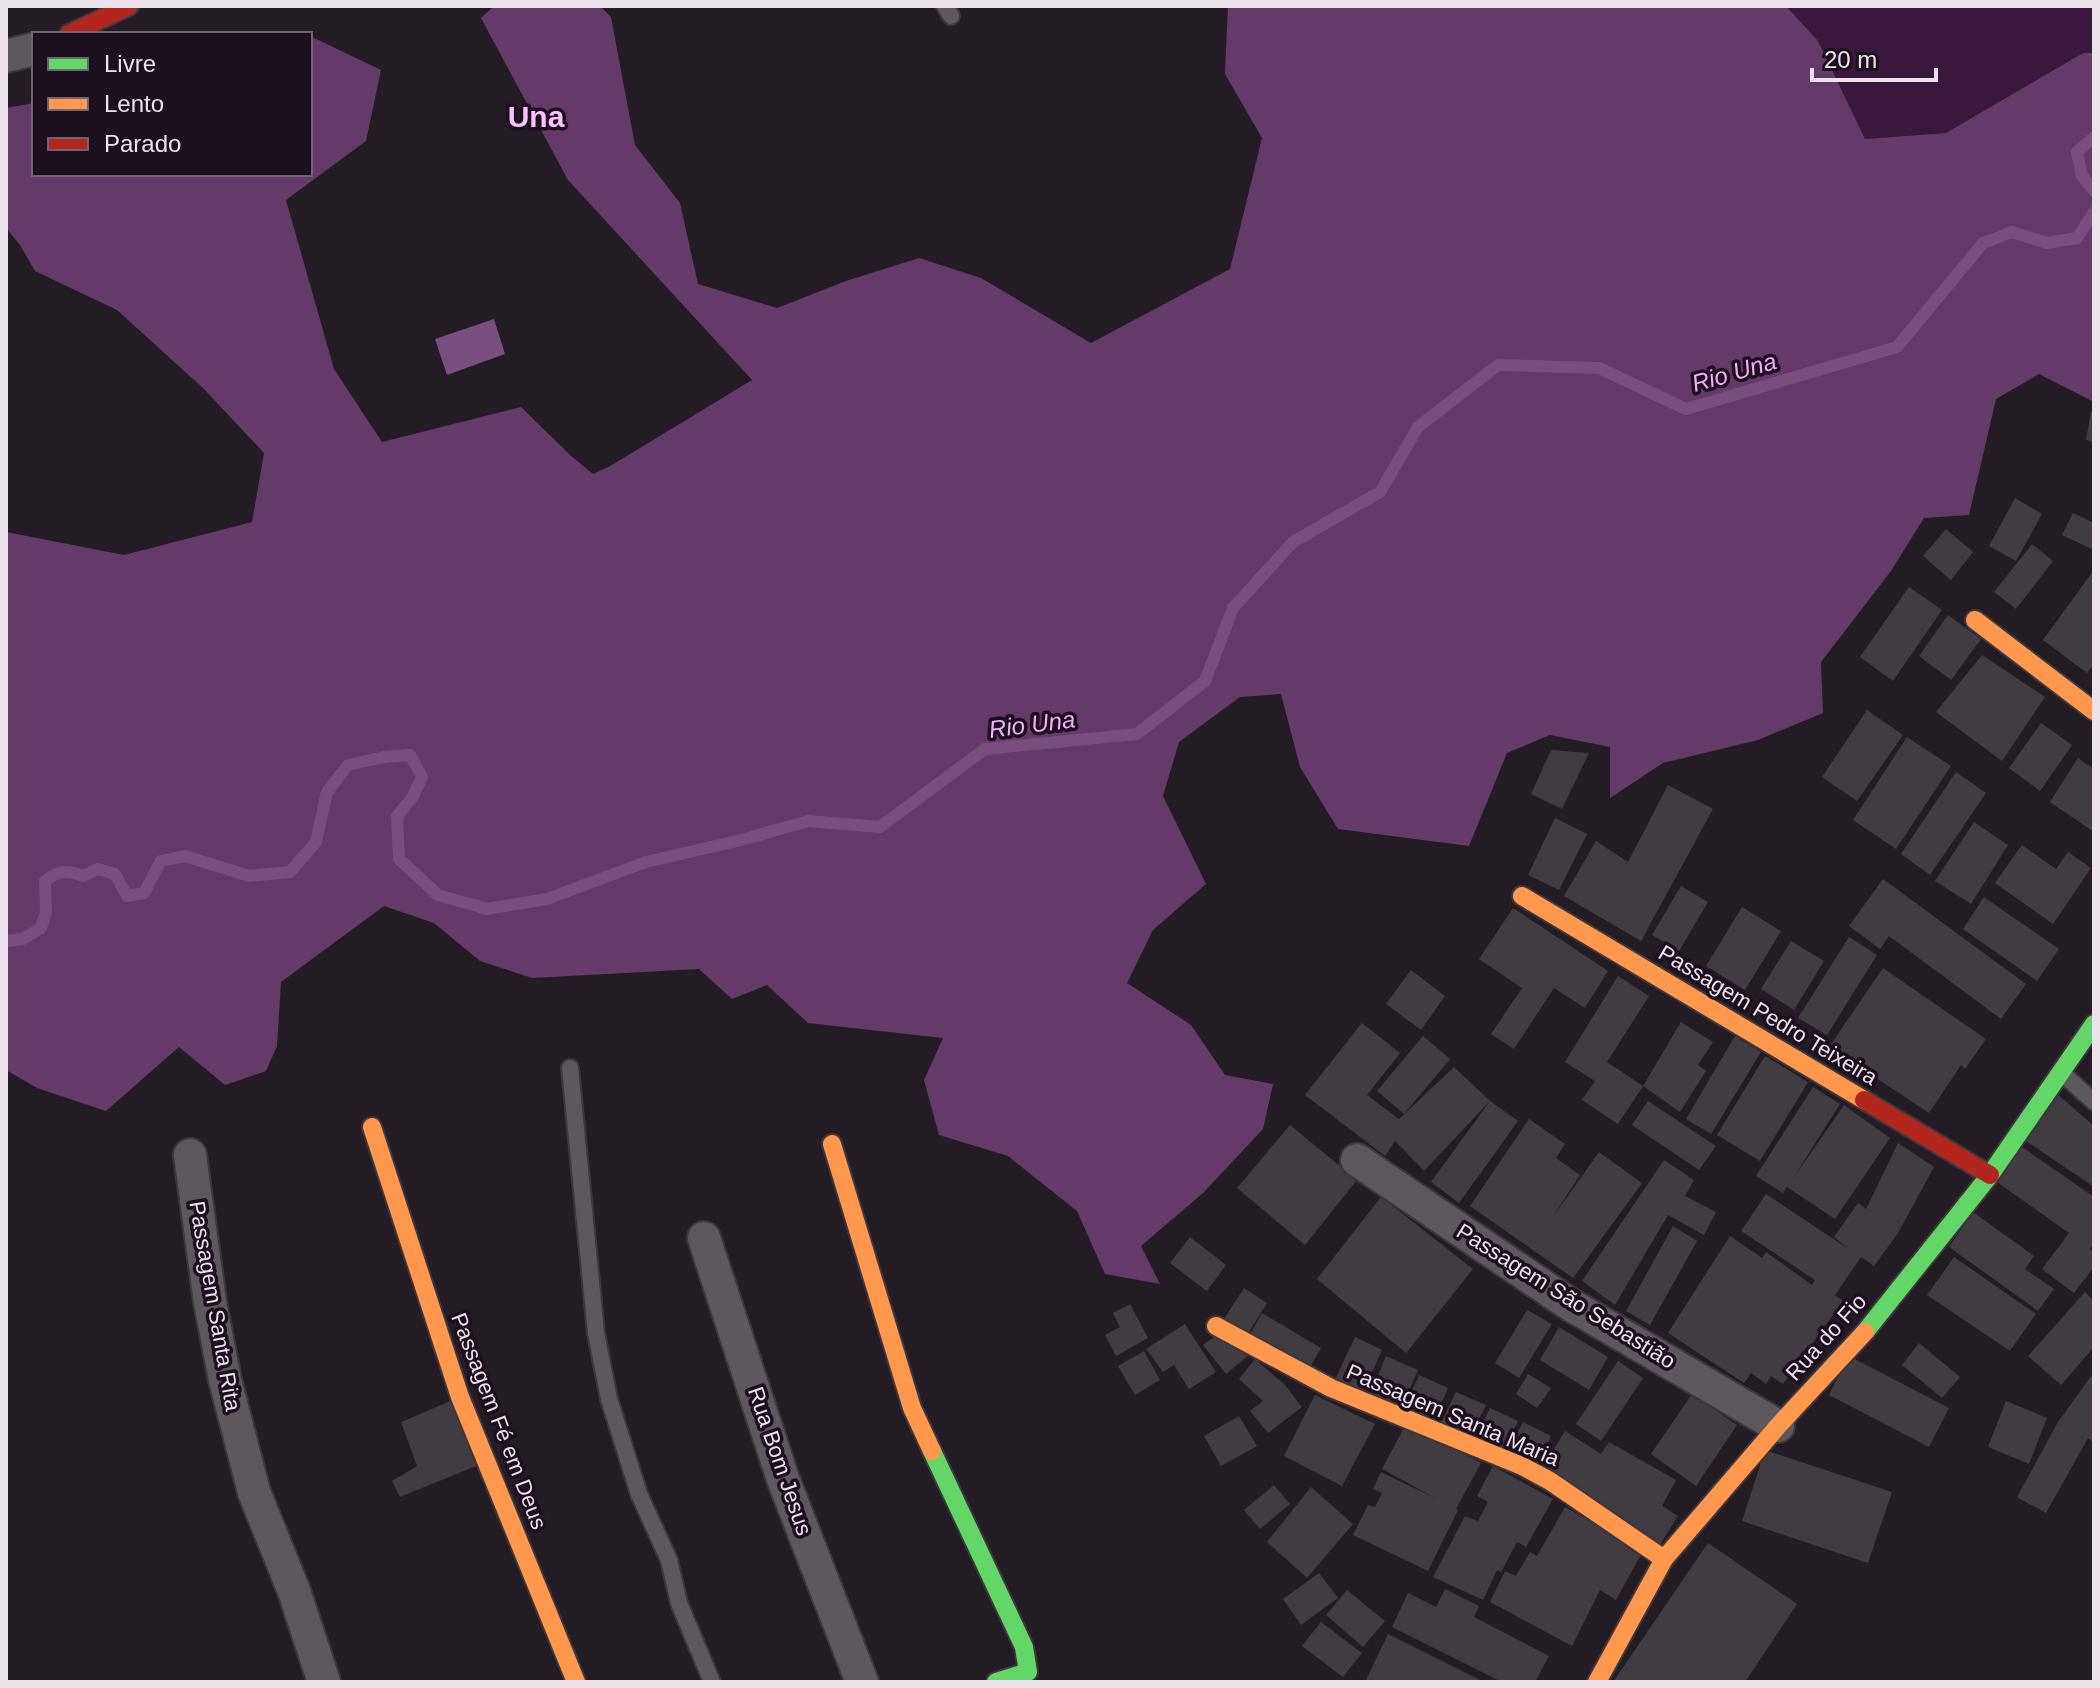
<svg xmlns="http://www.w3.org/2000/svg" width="2100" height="1688" font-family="Helvetica,sans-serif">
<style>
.green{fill:#38193b}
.forest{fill:#643a68}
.water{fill:#7a4d7f}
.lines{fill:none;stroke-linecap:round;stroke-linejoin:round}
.stream{stroke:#7a4d7f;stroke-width:12}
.building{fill:#413b42}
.lane-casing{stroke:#3d373d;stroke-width:20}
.street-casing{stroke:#3d373d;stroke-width:36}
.fast-casing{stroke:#3d373d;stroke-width:22}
.slow-casing{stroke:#3d373d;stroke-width:22}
.jam-casing{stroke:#3d373d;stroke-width:22}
.lane{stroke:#5d585d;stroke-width:16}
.street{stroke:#5d585d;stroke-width:32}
.fast{stroke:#63d668;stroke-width:18}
.slow{stroke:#ff974d;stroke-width:18}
.jam{stroke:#b3261e;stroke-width:18}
.labels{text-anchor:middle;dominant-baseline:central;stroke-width:7;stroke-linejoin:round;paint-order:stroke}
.street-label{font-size:22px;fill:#ebe2ec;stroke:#1d101e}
.water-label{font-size:24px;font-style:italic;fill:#f4adfa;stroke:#1d101e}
.district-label{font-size:30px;font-weight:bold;fill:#f9c1fd;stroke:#1d101e}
</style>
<rect width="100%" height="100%" fill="#241c24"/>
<path class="green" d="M1786,6H2094V53H2083L1946,133L1865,139L1818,41Z"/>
<path class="forest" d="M494,6H600L611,17L635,145L680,203L698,284L777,308L846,281L919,258L981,278L1091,343L1230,269L1262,138L1225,74L1228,6H1786L1818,41L1865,139L1946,133L2083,53H2094V402L2039,374L1996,399L1969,515L1924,518L1891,571L1821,662L1823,713L1758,740L1663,763L1610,798V747L1550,735L1507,753L1469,846L1338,829L1300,767L1281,694L1240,697L1179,742L1163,796L1206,884L1153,930L1127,983L1191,1025L1225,1075L1273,1084L1263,1129L1203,1193L1141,1246L1160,1284L1105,1274L1077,1211L1008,1156L939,1135L924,1080L943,1038L808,1023L767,985L732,999L699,969L532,978L480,961L434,923L384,906L281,982L277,1046L266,1071L225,1085L179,1047L106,1111L37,1088L6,1070V532L124,555L252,522L264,453L204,389L117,310L35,271L20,245L6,228V108L34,103V174H310V36L381,70L366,141L286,200L334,369L382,442L521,407L570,455L593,474L612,465L752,380L568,180L481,18Z"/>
<path class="water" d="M494,319L505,354L447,375L435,339Z"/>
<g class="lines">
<g class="stream">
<path d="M2094,137L2077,152L2082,176L2094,191"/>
<path d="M6,941L23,939L41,928L46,912L45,881C58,870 68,870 83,876L98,869L115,874L127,896L144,893L161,861L185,856L249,876L290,872L316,842L327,792L348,765L384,757L410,755L422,777L412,798L397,816L399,859L438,895L487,909L547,899L646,862L737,841L808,821L880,827L985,749L1137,734L1205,681L1233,608L1293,542L1380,492L1418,427L1498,365L1599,368L1686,409L1897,347L1983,243L2012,232L2047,243L2077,238L2094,212"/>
</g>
</g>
<g class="building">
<path d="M2091,412L2094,413V442L2086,440Z"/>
<path d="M2015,498L2042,514L2016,561L1989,546Z"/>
<path d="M2073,513L2094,523V550L2062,535Z"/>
<path d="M1946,529L1973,552L1951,580L1923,556Z"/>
<path d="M2032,544L2053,561L2016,609L1994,592Z"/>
<path d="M2094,570V664L2087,673L2043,640Z"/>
<path d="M1909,587L1942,610L1893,681L1860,657Z"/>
<path d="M1948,615L1981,639L1951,680L1919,656Z"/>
<path d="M1982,655L2045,697L2002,761L1936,712Z"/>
<path d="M1867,710L1903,735L1857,801L1822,777Z"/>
<path d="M2041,723L2072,745L2040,791L2009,768Z"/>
<path d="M1907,737L1951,766L1896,849L1853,820Z"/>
<path d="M1551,750L1589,753L1562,809L1531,794Z"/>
<path d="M2078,758L2094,769V832L2050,802Z"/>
<path d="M1956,772L1986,793L1930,875L1901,854Z"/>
<path d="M1668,785L1713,809L1641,941L1564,896L1596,841L1628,862Z"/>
<path d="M1555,818L1587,834L1559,890L1528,875Z"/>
<path d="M1974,822L2008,845L1971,904L1935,881Z"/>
<path d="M2022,845L2056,869L2068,852L2091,868L2053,924L1995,883Z"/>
<path d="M1883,879L2026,984L2001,1019L1889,936L1880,949L1849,926Z"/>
<path d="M1681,886L1708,902L1679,951L1652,935Z"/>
<path d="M1984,897L2059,949L2037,981L1963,929Z"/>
<path d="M1742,907L1781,931L1745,990L1706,966Z"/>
<path d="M1513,908L1608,971L1585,1008L1554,988L1514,1049L1491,1034L1522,988L1479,959Z"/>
<path d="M1849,937L1877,955L1827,1035L1798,1018Z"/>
<path d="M1791,941L1824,961L1794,1010L1761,989Z"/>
<path d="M1883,968L1986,1039L1965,1069L1961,1065L1929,1113L1829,1047Z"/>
<path d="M1411,970L1445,996L1421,1030L1386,1004Z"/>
<path d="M1618,976L1649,996L1607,1062L1643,1086L1618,1124L1582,1100L1595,1081L1565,1062Z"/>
<path d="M1681,1022L1713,1042L1698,1065L1706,1071L1680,1112L1643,1086Z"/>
<path d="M1362,1023L1400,1053L1367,1095L1399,1119L1454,1067L1490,1101L1424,1171L1395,1141L1385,1156L1305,1095Z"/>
<path d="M1423,1036L1450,1059L1404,1114L1377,1091Z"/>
<path d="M1735,1036L1761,1052L1711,1134L1686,1119Z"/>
<path d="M1765,1056L1808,1082L1760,1161L1717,1135Z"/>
<path d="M1813,1087L1840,1104L1792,1180L1844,1105L1890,1138L1835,1219L1787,1187L1783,1193L1756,1176Z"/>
<path d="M2056,1093L2094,1126V1187L2026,1141Z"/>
<path d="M1490,1101L1518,1121L1459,1203L1431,1182Z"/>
<path d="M1648,1101L1716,1146L1699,1170L1632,1125Z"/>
<path d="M1529,1119L1565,1144L1556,1158L1580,1175L1552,1218L1599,1152L1642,1183L1573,1278L1470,1206Z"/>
<path d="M1290,1125L1357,1180L1305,1245L1237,1188Z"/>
<path d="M1898,1143L1934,1167L1898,1233L1874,1266L1861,1257L1835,1295L1843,1301L1783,1384L1771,1376L1766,1384L1751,1373L1744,1383L1668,1333L1730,1236L1762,1258L1766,1252L1812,1285L1815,1280L1741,1231L1766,1194L1850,1250L1834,1237L1858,1203L1866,1209Z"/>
<path d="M2022,1147L2094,1197V1243L2090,1249L2094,1252V1267L2074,1293L2042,1269L2069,1233L1997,1182Z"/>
<path d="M1664,1160L1694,1180L1685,1196L1716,1212L1704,1235L1668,1215L1615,1305L1582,1281Z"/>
<path d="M1381,1197L1473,1269L1406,1353L1317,1279Z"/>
<path d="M1973,1212L2034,1256L2025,1269L2054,1289L2038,1311L1949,1247Z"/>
<path d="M1673,1226L1697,1241L1650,1325L1626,1311Z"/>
<path d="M1190,1237L1226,1265L1207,1291L1170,1263Z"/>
<path d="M1954,1257L2036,1314L2010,1351L1927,1295Z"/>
<path d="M1244,1288L1267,1303L1244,1340L1220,1325Z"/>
<path d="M2085,1292L2094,1301V1347L2061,1385L2028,1356Z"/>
<path d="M1130,1304L1148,1338L1116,1356L1105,1335L1120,1327L1113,1313Z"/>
<path d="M1527,1310L1552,1324L1519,1378L1495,1363Z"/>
<path d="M1262,1313L1321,1348L1306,1374L1247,1340Z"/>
<path d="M1185,1324L1216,1372L1189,1389L1174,1365L1163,1372L1146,1349Z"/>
<path d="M1559,1327L1608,1357L1589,1390L1540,1360Z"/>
<path d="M1215,1336L1249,1355L1226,1374L1203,1345Z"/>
<path d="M1355,1337L1382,1350L1362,1395L1334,1382Z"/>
<path d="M1919,1343L1960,1377L1942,1398L1902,1365Z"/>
<path d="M1144,1351L1160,1380L1135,1395L1118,1366Z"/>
<path d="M1386,1356L1418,1370L1399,1414L1368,1400Z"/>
<path d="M1849,1356L1949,1408L1929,1447L1829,1395Z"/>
<path d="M1255,1359L1284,1384L1302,1407L1268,1433L1250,1411L1263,1401L1239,1379Z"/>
<path d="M1618,1361L1643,1378L1601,1441L1576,1424Z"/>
<path d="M2094,1372V1443L2088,1438L2046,1513L2017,1497L2058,1422Z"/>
<path d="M1528,1374L1551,1388L1537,1408L1516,1394Z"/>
<path d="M1419,1375L1448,1388L1431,1427L1402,1413Z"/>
<path d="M1456,1392L1486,1405L1468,1441L1439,1427Z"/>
<path d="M1692,1394L1737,1425L1696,1486L1651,1454Z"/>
<path d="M1315,1395L1375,1424L1342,1486L1284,1456Z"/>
<path d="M460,1397L476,1466L400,1497L392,1481L417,1466L401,1422Z"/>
<path d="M2006,1401L2047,1418L2029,1464L1988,1447Z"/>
<path d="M1490,1408L1518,1421L1502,1456L1474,1442Z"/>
<path d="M1239,1416L1257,1446L1221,1466L1204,1436Z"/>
<path d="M1523,1422L1551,1436L1541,1456L1512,1442Z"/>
<path d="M1406,1424L1481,1463L1456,1509L1458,1510L1428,1571L1353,1535L1368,1505L1375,1507L1382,1493L1373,1489L1381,1472L1437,1499L1382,1469Z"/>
<path d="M1565,1431L1601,1454L1609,1442L1676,1480L1662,1506L1678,1516L1658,1548L1542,1469Z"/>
<path d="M1765,1450L1892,1492L1868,1563L1742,1521Z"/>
<path d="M1493,1466L1553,1499L1526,1547L1517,1542L1501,1572L1497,1570L1483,1600L1433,1577L1465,1516L1478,1521L1488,1502L1477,1496Z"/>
<path d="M1274,1485L1290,1504L1260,1529L1244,1510Z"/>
<path d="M1311,1487L1353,1524L1307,1578L1267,1542Z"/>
<path d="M1565,1507L1643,1551L1616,1600L1600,1590L1572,1646L1490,1602L1505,1571L1516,1576L1530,1552L1537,1556Z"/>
<path d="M1708,1543L1797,1604L1745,1682H1613Z"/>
<path d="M1319,1573L1338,1598L1301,1625L1283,1599Z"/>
<path d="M1445,1589L1479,1606L1474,1617L1549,1656L1535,1682H1502L1392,1627L1408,1593L1436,1607Z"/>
<path d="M1347,1590L1385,1621L1363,1647L1326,1615Z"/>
<path d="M1321,1622L1362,1653L1343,1677L1302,1646Z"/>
<path d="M1388,1634L1484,1682H1369L1366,1680Z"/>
</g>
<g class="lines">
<defs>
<g id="lane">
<path d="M945,6L951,16"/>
<path d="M570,1068L596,1333L609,1399L639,1494L669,1560L679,1603L712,1682"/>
<path d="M2064,1075L2094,1102"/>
</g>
<g id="street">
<path d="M6,56L34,49"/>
<path d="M190,1155L210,1302L225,1380L254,1492L294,1591L324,1682"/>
<path d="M1357,1160L1571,1305L1778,1426"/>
<path d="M704,1238L783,1479L862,1682"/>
</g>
<g id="fast">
<path d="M1865,1332L1990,1175L2094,1024"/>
<path d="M932,1451L1024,1647L1028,1672L996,1682"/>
</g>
<g id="slow">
<path d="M1975,620L2094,711"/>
<path d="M1522,896L1864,1100"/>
<path d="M372,1127L460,1397L576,1682"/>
<path d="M832,1144L912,1408L932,1451"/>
<path d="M1216,1326L1331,1388L1522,1466L1550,1481L1664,1559"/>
<path d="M1597,1682L1664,1559L1778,1426L1865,1332"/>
</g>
<g id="jam">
<path d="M69,34L129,6"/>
<path d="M1864,1100L1990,1175"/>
</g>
</defs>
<use href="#lane" class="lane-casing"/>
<use href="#street" class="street-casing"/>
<use href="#fast" class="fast-casing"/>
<use href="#slow" class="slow-casing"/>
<use href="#jam" class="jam-casing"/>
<use href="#lane" class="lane"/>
<use href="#street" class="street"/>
<use href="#fast" class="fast"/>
<use href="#slow" class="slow"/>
<use href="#jam" class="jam"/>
</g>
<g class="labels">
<g class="street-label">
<text transform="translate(1768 1015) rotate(31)">Passagem Pedro Teixeira</text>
<text transform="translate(1566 1296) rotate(32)">Passagem São Sebastião</text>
<text transform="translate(215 1306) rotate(80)">Passagem Santa Rita</text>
<text transform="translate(1826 1337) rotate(-48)">Rua do Fio</text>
<text transform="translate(1453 1415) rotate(23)">Passagem Santa Maria</text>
<text transform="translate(499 1421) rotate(69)">Passagem Fé em Deus</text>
<text transform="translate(780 1461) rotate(71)">Rua Bom Jesus</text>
</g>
<g class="water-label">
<text transform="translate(1734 372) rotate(-16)">Rio Una</text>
<text transform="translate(1032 724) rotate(-7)">Rio Una</text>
</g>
<g class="district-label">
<text x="536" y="116">Una</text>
</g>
</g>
<rect width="2100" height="1688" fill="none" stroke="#ebe2ec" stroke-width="16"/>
<rect x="32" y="32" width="280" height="144" fill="#1d101e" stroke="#6f6470" stroke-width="2"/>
<rect x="48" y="58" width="40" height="12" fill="#63d668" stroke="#6f6470" stroke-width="2"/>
<text x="104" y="72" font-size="24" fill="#ebe2ec">Livre</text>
<rect x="48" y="98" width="40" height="12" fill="#ff974d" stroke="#6f6470" stroke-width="2"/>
<text x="104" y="112" font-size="24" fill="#ebe2ec">Lento</text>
<rect x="48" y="138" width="40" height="12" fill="#b3261e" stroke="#6f6470" stroke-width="2"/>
<text x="104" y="152" font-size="24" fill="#ebe2ec">Parado</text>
<path d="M1812 68v12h124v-12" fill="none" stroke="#ebe2ec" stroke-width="4"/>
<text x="1824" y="68" font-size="24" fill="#ebe2ec" stroke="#1d101e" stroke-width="6" paint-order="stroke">20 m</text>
</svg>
